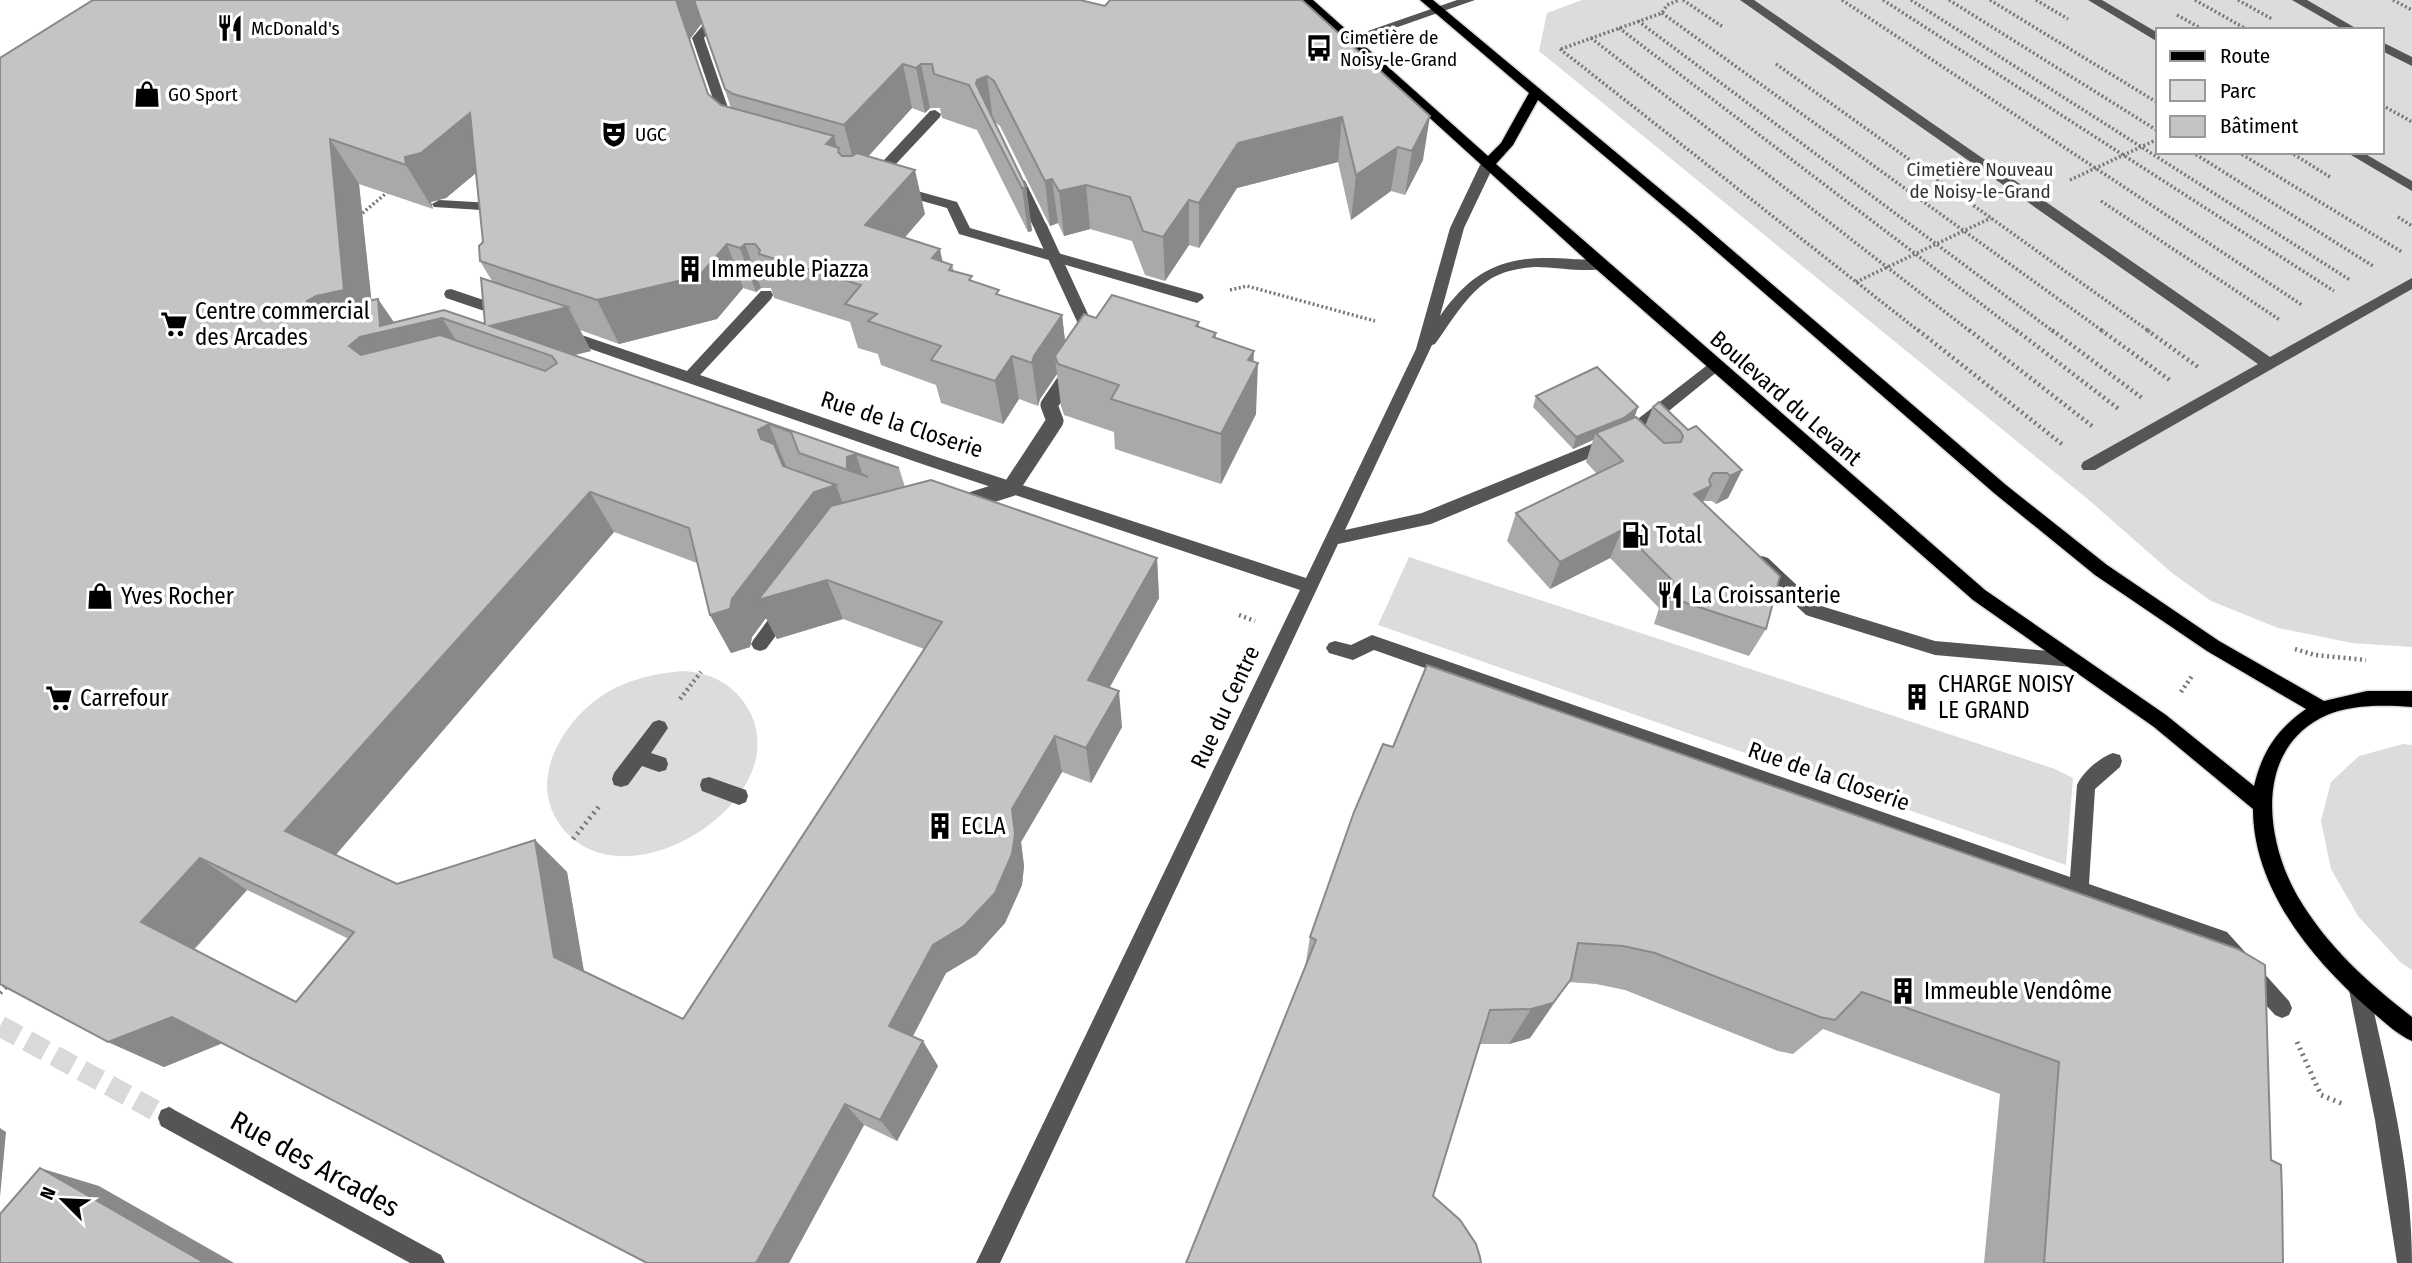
<svg xmlns="http://www.w3.org/2000/svg" width="2412" height="1263" font-family="'Fira Sans Condensed',sans-serif">
<style>
.green{fill:#dcdcdc;fill-rule:evenodd}
.lines{fill:none;stroke-linecap:round;stroke-linejoin:round}
.minor-tunnel{stroke:#d9d9d9;stroke-width:21;stroke-dasharray:21 10;stroke-linecap:butt}
.major-casing{stroke:#dbdbdb;stroke-width:3}
.path-far2{stroke:#777;stroke-width:3.5;stroke-dasharray:2 2.5;stroke-linecap:butt}
.path-far1{stroke:#777;stroke-width:4.5;stroke-dasharray:2 3.5;stroke-linecap:butt}
.path{stroke:#777;stroke-width:5;stroke-dasharray:2 4.5;stroke-linecap:butt}
.minor{fill:#555;fill-rule:evenodd}
.major{fill:#000;fill-rule:evenodd}
.minor-bridge-far1{stroke:#555;stroke-width:13}
.minor-bridge{stroke:#555;stroke-width:17}
.wall{fill:#a9a9a9;fill-rule:evenodd}
.shaded-wall{fill:#898989}
.building{fill:#c4c4c4;stroke:#898989;stroke-width:2;fill-rule:evenodd}
.labels{text-anchor:middle;dominant-baseline:central;stroke-width:7;stroke-linejoin:round;paint-order:stroke}
.far-poi-label{font-size:19px;fill:#000;stroke:#fff;text-anchor:start}
.far-park-label{font-size:19px;fill:#333;stroke:#fff}
.poi-label{font-size:23px;fill:#000;stroke:#fff;text-anchor:start}
.street-label{font-size:23px;fill:#000;stroke:#fff}
.near-street-label{font-size:28px;fill:#000;stroke:#fff}
</style>
<rect width="100%" height="100%" fill="#fff"/>
<g class="green">
<path d="M1582,0H2412V647L2352,643L2278,628L2211,601L2172,573L2090,501L1539,51L1547,13ZM2158,30H2382V152H2158Z"/>
<path d="M1409,557L2055,769L2073,778L2066,865L1378,625Z"/>
<path d="M684,671C708,673 728,681 743,701C813,795 611,923 554,815C538,783 552,748 573,722C603,686 639,675 684,671Z"/>
<path d="M2403,744L2412,745V970L2400,962L2358,916L2331,869L2321,821L2331,782L2359,756Z"/>
</g>
<g class="lines">
<path class="minor-tunnel" d="M0,1026L169,1118"/>
<defs>
<path id="major" d="M1300,0H1313L1488,156L1501,143L1529,93L1420,0H1433L1696,219L2006,485L2107,565L2219,641L2324,701L2367,691H2412V707C2385,705 2353,704 2327,715C2253,748 2265,840 2298,897C2327,946 2368,983 2412,1017V1041C2396,1034 2382,1020 2369,1009C2312,960 2253,888 2253,809L2154,727L1973,600L1596,269ZM1538,100L1686,225L1994,493L2095,575L2207,651L2306,709C2277,729 2262,752 2254,786L2166,715L1985,590L1496,164L1513,145Z"/>
</defs>
<use href="#major" class="major-casing"/>
<g class="path-far2">
<path d="M1683,0L1723,27"/>
<path d="M1842,0L2302,305"/>
<path d="M1883,0L2334,291"/>
<path d="M1911,0L2350,280"/>
<path d="M1949,0L2158,131"/>
<path d="M1990,0L2158,103"/>
<path d="M2036,0L2068,19"/>
<path d="M2195,0L2248,30"/>
<path d="M2238,0L2272,19"/>
<path d="M2393,0L2412,10"/>
<path d="M1662,13L2104,332"/>
<path d="M2177,15L2204,30"/>
<path d="M1638,21L2054,332"/>
<path d="M1619,28L2018,332"/>
<path d="M1591,38L1971,332"/>
<path d="M1560,49L1920,332"/>
<path d="M1561,49L1662,13L1667,5L1679,0"/>
<path d="M1776,64L2150,332"/>
<path d="M2382,105L2412,122"/>
<path d="M2192,152L2373,266"/>
<path d="M2238,152L2402,252"/>
<path d="M2290,152L2330,177"/>
<path d="M2070,180L2158,139"/>
<path d="M2101,201L2280,320"/>
<path d="M359,216L390,190"/>
<path d="M2398,217L2412,226"/>
<path d="M1856,282L1991,218"/>
<path d="M1230,290L1247,286L1375,321"/>
</g>
<g class="path-far1">
<path d="M1918,330L2063,445"/>
<path d="M1969,330L2092,426"/>
<path d="M2016,330L2120,410"/>
<path d="M2052,330L2142,398"/>
<path d="M2101,330L2171,381"/>
<path d="M2147,330L2198,367"/>
<path d="M1239,615L1255,621"/>
<path d="M2295,649L2315,655L2366,660"/>
<path d="M2181,692L2192,676"/>
<path d="M680,699L701,672"/>
</g>
<g class="path">
<path d="M573,839L601,804"/>
<path d="M0,993L9,984"/>
<path d="M2297,1042L2321,1095L2343,1104"/>
</g>
<g class="minor">
<path d="M703,0H715L721,18L704,38L735,128L729,132L723,128L692,38L709,18Z"/>
<path d="M1457,0H1475L1352,43L1342,40Z"/>
<path d="M1740,0H1754L2270,357L2412,278V289L2095,470H2083L2081,466L2083,462L2258,364Z"/>
<path d="M2088,0H2102L2158,33V42Z"/>
<path d="M2292,0H2307L2359,30H2344Z"/>
<path d="M2382,42L2412,57V66L2382,51Z"/>
<path d="M935,110L941,114L940,117L880,181H870V175L930,111Z"/>
<path d="M2346,152H2362L2412,181V191Z"/>
<path d="M1487,161L1494,165L1464,228L1440,316C1476,265 1510,254 1572,259C1583,260 1601,258 1608,266C1600,275 1550,266 1534,267C1519,268 1505,271 1492,278C1467,293 1452,321 1435,344L1432,345L1345,530L1422,513L1621,432L1710,363L1715,362L1723,367L1633,440L1431,524L1338,544L1000,1263H976L1300,590L925,465L559,338L557,334L564,329L687,371L761,291H771L773,295L771,299L700,375L937,457L1306,578L1416,349L1450,228L1480,165Z"/>
<path d="M1018,177L1025,181L1048,228L1046,231L1041,233L1034,228L1011,181Z"/>
<path d="M899,186L957,202L970,228L1202,294L1204,298L1197,303L959,234L947,208L894,193V187Z"/>
<path d="M439,200L492,203L496,221L489,226L484,224L481,210L434,207L432,204Z"/>
<path d="M451,289L510,309L512,313L505,318L446,298L444,294L446,290Z"/>
<path d="M1762,556L1768,558L1818,605L1935,641L2072,653L2078,655L2081,660L2078,665L2072,667L1935,655L1812,617L1806,615L1756,568L1754,563L1756,558Z"/>
<path d="M785,603L791,605L794,610L791,615L766,649L760,651L754,649L751,644L754,639L779,605Z"/>
<path d="M1372,635L2070,877L2077,785C2082,773 2100,757 2113,753L2120,755L2122,761L2120,767L2095,789L2089,884L2227,932L2289,1001L2292,1008L2289,1015L2282,1018L2275,1015L2213,946L1374,650L1353,660L1329,653L1326,648L1329,643L1335,641L1351,645Z"/>
<path d="M659,720L665,722L668,728L651,753L666,758L668,764L666,770L659,772L642,766L628,785L621,787L614,785L612,779L614,773L653,722Z"/>
<path d="M709,777L746,790L748,796L746,802L739,805L702,791L700,785L702,779Z"/>
<path d="M2359,980L2366,983L2369,990C2389,1080 2412,1170 2412,1263H2397L2375,1120L2349,990L2352,983Z"/>
<path d="M169,1107L441,1255L445,1263H410L161,1126L158,1118L161,1110Z"/>
</g>
<use href="#major" class="major"/>
<path class="minor-bridge-far1" d="M1041,228L1089,332"/>
<g class="minor-bridge">
<path d="M1089,330L1092,338"/>
<path d="M960,504L1011,488L1055,421L1049,405L1072,371"/>
</g>
</g>
<g class="wall">
<path d="M93,0L1105,6L1302,0L1423,160L1405,195L1391,191L1351,220L1338,162L1237,188L1199,248L1189,245L1165,281L1145,275L1132,241L1090,229L1064,236L1058,223L1050,226L1000,126L995,122L1026,187L1032,231L1028,232L977,130L942,118L940,108H930L925,113L912,108L868,156L925,214L904,238L942,262L952,265L954,271L999,295L1062,315L1065,341L1096,318L1199,322V327L1216,333V338L1254,362L1256,414L1221,484L1115,449L1114,432L1064,415L1061,406L1057,374L1040,399L1038,406L1019,399L1003,424L941,403L936,385L881,365L878,354L858,348L850,322L774,298L771,288H761L756,292L743,288L717,319L619,344L580,330L591,351L573,355L899,468L905,487L1157,558L1159,598L1110,687L1122,727L1091,783L1062,772L1021,842L1024,866L1022,885L1005,923L976,955L946,973L913,1036L938,1066L897,1141L864,1125L789,1263H647L223,1043L164,1067L108,1042ZM702,23L731,108L721,105L708,95L690,39ZM476,173L483,242L480,261L492,281L485,324L444,310L394,323L371,300L359,184L433,209L431,202L446,198ZM786,466L807,474V475L784,467ZM614,532L697,563L710,615L731,653L750,647L752,637L766,618L777,639L843,619L924,649L683,1019L584,971L567,872L535,840L397,884L335,855ZM247,890L349,939L296,1002L194,950Z"/>
<path d="M1536,396L1634,418L1645,426L1653,407L1688,430L1742,470L1728,498L1716,504L1712,501H1703V503L1766,629L1749,656L1654,624L1659,608L1610,558L1550,589L1507,541L1516,513L1597,474L1586,462L1593,440L1573,449L1533,407Z"/>
<path d="M1383,744L2271,1160L2283,1263H1984L2000,1094L1823,1029L1793,1054L1778,1051L1625,990L1596,984L1568,982L1530,1038L1509,1044H1480L1433,1196L1186,1263L1305,968L1310,937Z"/>
</g>
<g class="shaded-wall">
<path d="M676,0H694L702,23L690,39Z"/>
<path d="M903,64L912,108L856,170L844,125Z"/>
<path d="M921,64L930,108L925,113L916,68Z"/>
<path d="M987,76L993,121L976,84L977,80Z"/>
<path d="M470,113L494,158L446,198L431,202L433,209L406,165L405,157Z"/>
<path d="M1430,116L1423,160L1405,195L1412,151Z"/>
<path d="M1342,117L1338,162L1237,188L1199,248V203L1238,143Z"/>
<path d="M834,136L846,181L826,144Z"/>
<path d="M330,139L359,184L375,333L347,339L307,306Z"/>
<path d="M1398,147L1391,191L1351,220L1356,175Z"/>
<path d="M915,170L925,214L877,270L865,225Z"/>
<path d="M1052,179L1058,223L1050,226L1045,181Z"/>
<path d="M1086,185L1090,229L1064,236L1059,191Z"/>
<path d="M1026,187L1032,231L1028,232L1022,188Z"/>
<path d="M1189,200V245L1165,281L1163,237Z"/>
<path d="M727,244L743,288L717,319L619,344L597,300Z"/>
<path d="M745,244L761,288L756,292L740,248Z"/>
<path d="M940,249L949,293L932,258Z"/>
<path d="M378,299L398,328L442,318L470,362L390,380L349,346L360,337L380,326Z"/>
<path d="M568,307L591,351L555,360L552,356L490,326Z"/>
<path d="M1062,315L1067,359L1055,356L1057,374L1040,399L1038,406L1032,363L1034,356Z"/>
<path d="M1254,351L1253,374L1258,363L1256,414L1221,484V434L1248,360Z"/>
<path d="M1012,356L1019,399L1003,424L995,381Z"/>
<path d="M1638,407L1634,419L1596,433L1593,440L1573,449L1576,437Z"/>
<path d="M769,424L786,466L783,467L761,439L758,430Z"/>
<path d="M856,454L863,476L847,468V457Z"/>
<path d="M1742,470L1728,498L1716,504L1730,476Z"/>
<path d="M1713,473L1706,488L1711,486L1697,514L1694,494Z"/>
<path d="M836,485L851,526L827,580L843,619L777,639L766,618L752,637L750,647L731,653L710,615L732,599L814,492Z"/>
<path d="M590,492L614,532L328,864L285,831Z"/>
<path d="M1622,530L1610,558L1550,589L1560,562Z"/>
<path d="M1157,558L1159,598L1093,717L1088,680Z"/>
<path d="M1119,691L1122,727L1091,783L1086,748Z"/>
<path d="M1055,736L1062,772L1021,842L1024,866L1022,885L1005,923L976,955L946,973L905,1051L889,1026L933,945Z"/>
<path d="M535,840L567,872L586,985L554,957Z"/>
<path d="M200,858L247,890L192,951L141,922Z"/>
<path d="M1571,979L1530,1038L1509,1044L1531,1009Z"/>
<path d="M172,1017L225,1042L164,1067L108,1042Z"/>
<path d="M923,1041L938,1066L897,1141L880,1120Z"/>
<path d="M845,1104L864,1125L789,1263H756Z"/>
<path d="M0,1128L6,1132L0,1197Z"/>
<path d="M40,1168L99,1186L234,1263H205Z"/>
</g>
<g class="building">
<path d="M93,0H676L708,94L721,105L834,136L826,144L839,148L838,152L842,156H852L857,153L915,170L865,225L940,249L932,258L952,265L949,270L972,276L969,280L999,290L996,294L1062,315L1034,356L1032,363L1012,356L995,381L931,360L941,346L868,321L877,314L845,304L861,285L759,254L760,250L755,244H745L740,248L727,244L699,276L597,300L480,261L479,246L483,242L470,113L421,153L405,157L406,165L330,139L344,290L316,296L307,301V306L315,311L378,299L380,326L444,310L485,324L481,278L568,307L490,326L899,468L856,454L847,457V468L868,477L799,453L791,432L769,424L758,430L761,439L774,444L783,466L836,485L814,492L732,599L730,609L710,615L689,528L590,492L285,831L397,884L535,840L554,957L683,1019L942,622L827,580L758,600L831,506L931,480L1157,558L1088,680L1119,691L1086,748L1055,736L1012,809L1015,834L1012,854L995,893L964,926L933,945L889,1026L923,1041L880,1120L845,1104L756,1263H647L172,1017L108,1042L0,984V58ZM442,318L552,356L557,363L545,371L440,335L361,355L349,346L360,337ZM200,858L354,932L296,1002L141,922Z"/>
<path d="M694,0H1080L1105,6L1110,0H1302L1430,116L1412,151L1398,147L1356,175L1342,117L1238,143L1199,203L1189,200L1163,237L1143,231L1130,197L1086,185L1059,191L1052,179L1045,181L994,81L987,76L977,80L976,84L1026,187L1022,188L969,85L934,74L932,64H921L916,68L903,64L844,125L733,94L725,89Z"/>
<path d="M1112,295L1199,322L1196,326L1216,333L1213,337L1254,351L1248,360L1258,363L1221,434L1111,399L1119,385L1058,364L1055,356L1084,314L1096,318Z"/>
<path d="M1597,367L1638,407L1624,418L1576,437L1536,396Z"/>
<path d="M1659,402L1688,430L1696,426L1742,470L1730,476L1727,473H1713L1709,480L1711,486L1694,494L1780,576L1766,629L1668,597L1673,581L1622,530L1560,562L1516,513L1623,461L1596,433L1636,417L1664,443L1681,442L1683,436L1680,431L1653,407Z"/>
<path d="M1427,665L2238,949L2265,965L2271,1160L2281,1165L2282,1192L2283,1263H2044L2059,1062L1862,992L1835,1020L1820,1017L1655,953L1623,946L1578,943L1571,979L1553,1003L1531,1009L1490,1010L1433,1196L1460,1220L1476,1244L1480,1257L1481,1263H1186L1316,940L1310,937L1354,812L1383,744L1393,747Z"/>
<path d="M40,1168L205,1263H0V1214Z"/>
</g>
<defs>
<symbol id="restaurant-bare" viewBox="-9 -9 18 18"><path d="M-5-6h1v4h1v-4h1v4h1v-4h1v5L-1.5 .5V6h-2V.5L-5-1ZM5-6V6H3V1.5H1.5Q1.5-4 5-6Z" fill="#000" stroke="#fff" stroke-width="2.5" paint-order="stroke"/></symbol>
<symbol id="bus-bare" viewBox="-9 -9 18 18"><path d="M-5-6H5V4H4V6H2V4H-2V6H-4V4H-5ZM-3.5-4V0h7V-4ZM-3.5 1.2v1.5H-2V1.2ZM2 1.2v1.5H3.5V1.2Z" fill="#000" stroke="#fff" stroke-width="2.5" paint-order="stroke"/></symbol>
<symbol id="shop-bare" viewBox="-9 -9 18 18"><path d="M-5-2.5h2.3a2.7 3.5 0 0 1 5.4 0H5L5.5 6h-11ZM-1.5-2.5h3a1.5 2.3 0 0 0-3 0Z" fill="#000" stroke="#fff" stroke-width="2.5" paint-order="stroke"/></symbol>
<symbol id="theatre-bare" viewBox="-9 -9 18 18"><path d="M-5-5.5Q0-4 5-5.5V0Q5 5 0 6Q-5 5-5 0ZM-3.3-2.5H-1v1.5H-3.3ZM1-2.5H3.3v1.5H1ZM-2.8 1Q0 5.5 2.8 1Z" fill="#000" stroke="#fff" stroke-width="2.5" paint-order="stroke"/></symbol>
<symbol id="building-bare" viewBox="-9 -9 18 18"><path d="M-4-6H4V6H1V3H-1V6H-4ZM-2.5-4.3h1.7v1.8h-1.7ZM.8-4.3h1.7v1.8H.8ZM-2.5-1h1.7V.8h-1.7ZM.8-1h1.7V.8H.8Z" fill="#000" stroke="#fff" stroke-width="2.5" paint-order="stroke"/></symbol>
<symbol id="supermarket-bare" viewBox="-9 -9 18 18"><path d="M-6-5.5h2.5l.6 2H6L4.5 2H-2.5L-4.4-4H-6ZM-1.5 3.2a1.3 1.3 0 1 0 .1 0ZM3 3.2a1.3 1.3 0 1 0 .1 0Z" fill="#000" stroke="#fff" stroke-width="2.5" paint-order="stroke"/></symbol>
<symbol id="fuel-bare" viewBox="-9 -9 18 18"><path d="M-5.5-6h7V0h2V4h1.3V-2.5L3-4.5l.8-.8L6-3V5H2.5V1h-1V6h-7ZM-4.2-4.7v3.2H.2V-4.7Z" fill="#000" stroke="#fff" stroke-width="2.5" paint-order="stroke"/></symbol>
</defs>
<g fill-rule="evenodd">
<use href="#restaurant-bare" x="211" y="9" width="38" height="38"/>
<use href="#bus-bare" x="1300" y="29" width="38" height="38"/>
<use href="#shop-bare" x="128" y="75" width="38" height="38"/>
<use href="#theatre-bare" x="595" y="115" width="38" height="38"/>
<use href="#building-bare" x="671" y="250" width="38" height="38"/>
<use href="#supermarket-bare" x="155" y="305" width="38" height="38"/>
<use href="#fuel-bare" x="1616" y="516" width="38" height="38"/>
<use href="#restaurant-bare" x="1651" y="576" width="38" height="38"/>
<use href="#shop-bare" x="81" y="577" width="38" height="38"/>
<use href="#building-bare" x="1898" y="678" width="38" height="38"/>
<use href="#supermarket-bare" x="40" y="679" width="38" height="38"/>
<use href="#building-bare" x="921" y="807" width="38" height="38"/>
<use href="#building-bare" x="1884" y="972" width="38" height="38"/>
</g>
<g class="labels">
<g class="far-poi-label">
<text x="251" y="28">McDonald's</text>
<text x="1340" y="37">Cimetière de<tspan x="1340" dy="22">Noisy-le-Grand</tspan></text>
<text x="168" y="94">GO Sport</text>
<text x="635" y="134">UGC</text>
</g>
<g class="far-park-label">
<text x="1980" y="169">Cimetière Nouveau<tspan x="1980" dy="22">de Noisy-le-Grand</tspan></text>
</g>
<g class="poi-label">
<text x="711" y="269">Immeuble Piazza</text>
<text x="195" y="311">Centre commercial<tspan x="195" dy="26">des Arcades</tspan></text>
<text x="1656" y="535">Total</text>
<text x="1691" y="595">La Croissanterie</text>
<text x="121" y="596">Yves Rocher</text>
<text x="1938" y="684">CHARGE NOISY<tspan x="1938" dy="26">LE GRAND</tspan></text>
<text x="80" y="698">Carrefour</text>
<text x="961" y="826">ECLA</text>
<text x="1924" y="991">Immeuble Vendôme</text>
</g>
<g class="street-label">
<text transform="translate(1786 398) rotate(41)">Boulevard du Levant</text>
<text transform="translate(902 424) rotate(18)">Rue de la Closerie</text>
<text transform="translate(1225 707) rotate(-65)">Rue du Centre</text>
<text transform="translate(1829 776) rotate(19)">Rue de la Closerie</text>
</g>
<g class="near-street-label">
<text transform="translate(315 1164) rotate(29)">Rue des Arcades</text>
</g>
</g>
<rect x="2156" y="28" width="228" height="126" fill="#ffffff" stroke="#999999" stroke-width="2"/>
<rect x="2170" y="51" width="35" height="10" fill="#000000" stroke="#999999" stroke-width="2"/>
<text x="2220" y="63" font-size="21" fill="#000000">Route</text>
<rect x="2170" y="80" width="35" height="21" fill="#dcdcdc" stroke="#999999" stroke-width="2"/>
<text x="2220" y="98" font-size="21" fill="#000000">Parc</text>
<rect x="2170" y="116" width="35" height="21" fill="#c4c4c4" stroke="#999999" stroke-width="2"/>
<text x="2220" y="133" font-size="21" fill="#000000">Bâtiment</text>
<g transform="translate(63 1200) rotate(294)" stroke="#ffffff" stroke-width="5" paint-order="stroke">
<path d="M0-5L12 26L0 18L-12 26Z" fill="#000000"/>
<text y="-10" font-size="19" font-weight="bold" text-anchor="middle" fill="#000000">N</text>
</g>
</svg>
